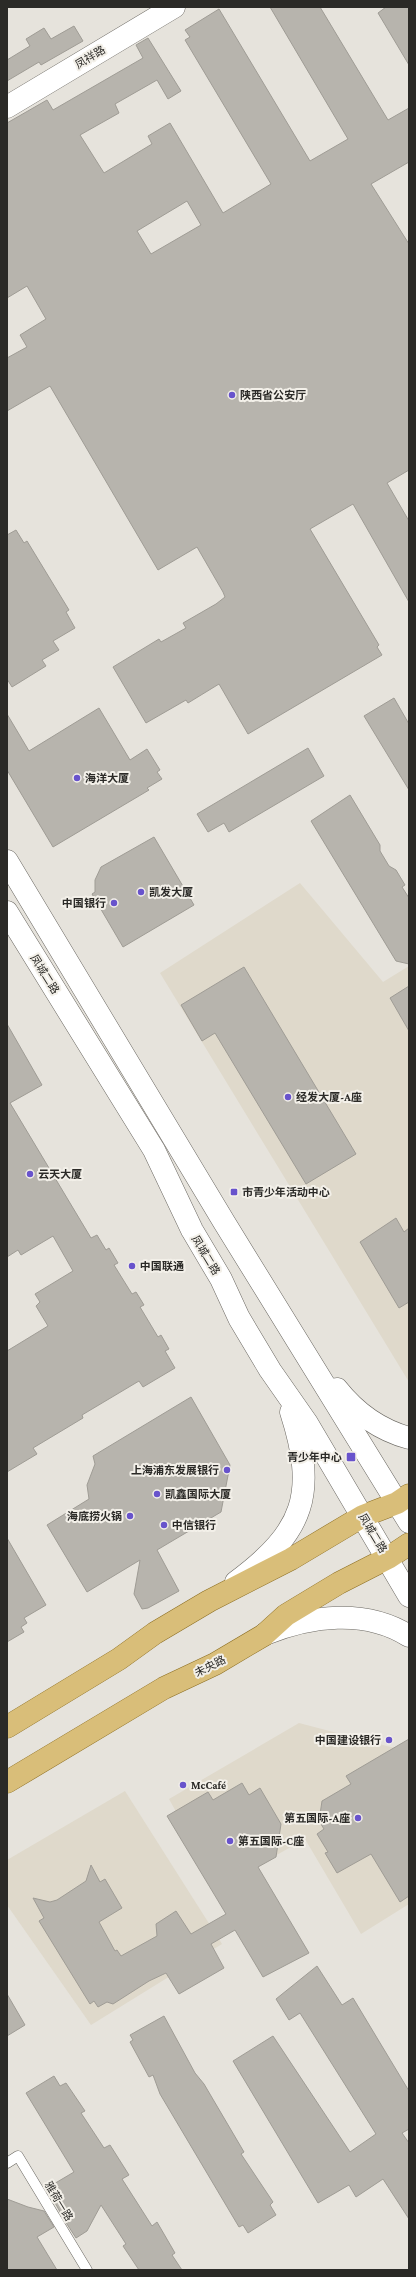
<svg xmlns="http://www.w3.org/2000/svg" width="416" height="2277" font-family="'Crimson Pro','Noto Sans SC',serif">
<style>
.built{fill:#dfd9cb}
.building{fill:#b7b4ad;stroke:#9f9c95;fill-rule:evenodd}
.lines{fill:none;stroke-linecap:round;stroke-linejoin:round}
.service-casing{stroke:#6b6862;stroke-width:11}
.tertiary-casing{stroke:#6b6862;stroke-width:23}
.secondary-casing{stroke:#6b6862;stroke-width:23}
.primary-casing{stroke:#8c6e22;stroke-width:23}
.service{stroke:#fff;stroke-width:10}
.tertiary{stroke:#fff;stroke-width:22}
.secondary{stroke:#fff;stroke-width:22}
.primary{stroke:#d9be79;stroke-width:22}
.poi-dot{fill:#6853cc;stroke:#f3f0e9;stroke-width:1.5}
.labels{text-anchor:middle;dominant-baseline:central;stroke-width:4;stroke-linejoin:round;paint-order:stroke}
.street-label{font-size:11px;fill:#2b2a27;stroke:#f3f0e9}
.poi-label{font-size:11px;font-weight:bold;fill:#2b2a27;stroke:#f3f0e9;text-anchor:start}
</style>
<rect width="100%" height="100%" fill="#e6e3dc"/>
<g class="built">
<path d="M300,883L383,982L409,966V1382L160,973Z"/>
<path d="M299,1723L406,1751L409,1757V1904L361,1934L305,1839L218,1888L169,1799Z"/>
<path d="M125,1791L222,1944L91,2025L7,1905V1860Z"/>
</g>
<g class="building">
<path d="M270,7H320L388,120L409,108V162L371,184L409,244V470L387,483L409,521V602L353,504L310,529L379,645L377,647L382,655L248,734L219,684L188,703L186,700L146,723L113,667L159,639L161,642L186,628L183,623L216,604L225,597L223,592L197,547L158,570L50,386L7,411V358L27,347L20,335L46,319L27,286L7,298V123L47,100L53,110L143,58L136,45L148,38L181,91L168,99L157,80L115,104L119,113L80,135L104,173L152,144L148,136L170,123L223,213L271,184L185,40L190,37L185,30L219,9L310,161L348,139ZM187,201L201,225L151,254L137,231Z"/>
<path d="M386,7H409V65L378,13Z"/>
<path d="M74,26L83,41L41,65L39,62L7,81V60L30,46L26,39L44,28L51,39Z"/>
<path d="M16,530L24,543L27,541L69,610L66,612L75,628L53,641L59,650L42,660L46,666L12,687L7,679V535Z"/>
<path d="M394,698L409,724V790L364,716Z"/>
<path d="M99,708L130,760L147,749L160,770L157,772L162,779L147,788L149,790L53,847L7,770V714L29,751Z"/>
<path d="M308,748L324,776L229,832L224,823L208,832L197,814Z"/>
<path d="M350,795L380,845V851L389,866L396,870L405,885L402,887L409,898V964L396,961L311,821Z"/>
<path d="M154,837L194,905L123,947L92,894L95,892V880L101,867Z"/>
<path d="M244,967L356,1154L306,1184L215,1033L202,1041L181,1005Z"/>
<path d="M409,986V1031L390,998Z"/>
<path d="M7,1024L42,1085L10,1103L91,1238L97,1235L106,1250L109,1248L118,1263L114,1265L132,1294L136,1292L144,1305L140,1307L158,1337L161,1335L169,1349L165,1351L175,1368L143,1387L139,1381L82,1415L83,1418L33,1448L37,1454L7,1472V1351L48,1326L36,1306L40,1302L35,1294L73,1271L53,1236L21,1255L18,1250L7,1257Z"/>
<path d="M396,1218L404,1232L409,1228V1302L399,1308L360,1242Z"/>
<path d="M191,1397L230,1465L221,1512L157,1550L179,1591L148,1608L142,1609L134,1594L140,1560L87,1592L47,1525L89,1499L87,1485L95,1464L93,1456Z"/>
<path d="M7,1538L46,1605L24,1618L27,1623L21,1627L24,1632L7,1642Z"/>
<path d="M409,1739V1896L400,1902L371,1854L337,1873L325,1853L328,1852L317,1834L324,1829L319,1821L322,1801L351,1784L346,1776Z"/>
<path d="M242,1783L249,1795L260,1788L281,1824L276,1857L258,1867L309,1953L263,1977L235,1930L211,1944L224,1968L179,1994L166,1973L149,1981L113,2004L107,2002L98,2007L94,2001L90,2004L39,1921L44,1918L33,1898L50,1902L57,1900L86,1881L91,1865L100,1882L105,1879L122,1908L99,1922L115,1951L117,1950L121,1956L157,1936L156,1924L176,1911L191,1934L226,1914L167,1816L208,1792L213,1800Z"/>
<path d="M317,1966L342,2005L353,1998L409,2091V2129L402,2133L409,2143V2219L383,2179L356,2197L349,2185L318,2203L233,2061L273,2036L350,2152L376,2134L300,2013L289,2020L276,1999Z"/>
<path d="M7,1994L25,2025L7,2036Z"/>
<path d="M164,2016L195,2073L204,2084L244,2152L241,2154L273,2202L270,2205L276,2215L248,2233L243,2225L239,2227L160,2094L153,2075L149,2077L130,2042L133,2040L130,2035Z"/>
<path d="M54,2076L60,2086L66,2083L85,2111L81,2113L104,2148L110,2145L129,2175L122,2179L152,2226L157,2222L175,2253L172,2255L182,2270H139L123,2246L126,2244L101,2205L87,2231L76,2238L65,2221L47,2188L74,2172L26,2093Z"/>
<path d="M7,2199L28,2207L44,2211L54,2227L37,2237L57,2270H7Z"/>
</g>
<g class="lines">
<defs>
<path id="service" d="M7,2163L18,2156L87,2270"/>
<path id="tertiary" d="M7,107L174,7"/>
<g id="secondary">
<path d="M7,861L224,1222L409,1522"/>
<path d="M7,912L154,1150L192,1230L221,1279L239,1318L270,1370L307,1423L409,1596"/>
<path d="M337,1389C356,1413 380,1430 409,1438"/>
<path d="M236,1582C305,1531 317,1493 291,1412"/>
<path d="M265,1634C310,1616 365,1608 409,1636"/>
</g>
<g id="primary">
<path d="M7,1727L119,1659L155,1633L209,1601L291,1559L363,1516L397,1503L409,1495"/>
<path d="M7,1782L164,1688L215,1664L264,1635L286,1615L339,1583L388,1558L409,1544"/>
</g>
</defs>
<use href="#service" class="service-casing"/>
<use href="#tertiary" class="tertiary-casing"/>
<use href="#secondary" class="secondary-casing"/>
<use href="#primary" class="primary-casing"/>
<use href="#service" class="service"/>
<use href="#tertiary" class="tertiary"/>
<use href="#secondary" class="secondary"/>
<use href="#primary" class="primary"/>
</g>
<g class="poi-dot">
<circle cx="232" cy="395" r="4"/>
<circle cx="77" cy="778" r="4"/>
<circle cx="141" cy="892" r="4"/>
<circle cx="114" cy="903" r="4"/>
<circle cx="288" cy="1097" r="4"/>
<circle cx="30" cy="1174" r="4"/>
<rect x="230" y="1188" width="8" height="8" rx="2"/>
<circle cx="132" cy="1266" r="4"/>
<rect x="346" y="1452" width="10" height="10" rx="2"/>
<circle cx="227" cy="1470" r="4"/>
<circle cx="157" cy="1494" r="4"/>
<circle cx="130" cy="1516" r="4"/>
<circle cx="164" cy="1525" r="4"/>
<circle cx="389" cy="1740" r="4"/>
<circle cx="183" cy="1785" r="4"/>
<circle cx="358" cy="1818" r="4"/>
<circle cx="230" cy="1841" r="4"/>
</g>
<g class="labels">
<g class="street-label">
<text transform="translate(90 57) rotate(-31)">凤祥路</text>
<text transform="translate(45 974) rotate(58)">凤城二路</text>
<text transform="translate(206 1255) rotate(59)">凤城二路</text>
<text transform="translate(373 1533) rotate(59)">凤城二路</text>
<text transform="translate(210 1666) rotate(-27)">未央路</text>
<text transform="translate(59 2201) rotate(59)">雅荷一路</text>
</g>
<g class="poi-label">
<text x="240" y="395">陕西省公安厅</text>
<text x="85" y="778">海洋大厦</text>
<text x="149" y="892">凯发大厦</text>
<text x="106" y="903" text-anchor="end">中国银行</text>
<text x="296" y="1097">经发大厦-A座</text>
<text x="38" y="1174">云天大厦</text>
<text x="242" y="1192">市青少年活动中心</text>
<text x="140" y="1266">中国联通</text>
<text x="342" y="1457" text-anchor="end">青少年中心</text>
<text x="219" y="1470" text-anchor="end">上海浦东发展银行</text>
<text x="165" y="1494">凯鑫国际大厦</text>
<text x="122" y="1516" text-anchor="end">海底捞火锅</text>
<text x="172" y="1525">中信银行</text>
<text x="381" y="1740" text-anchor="end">中国建设银行</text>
<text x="191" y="1785">McCafé</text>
<text x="350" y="1818" text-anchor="end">第五国际-A座</text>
<text x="238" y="1841">第五国际-C座</text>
</g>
</g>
<rect width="416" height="2277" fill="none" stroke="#2b2a27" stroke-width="16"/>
</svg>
